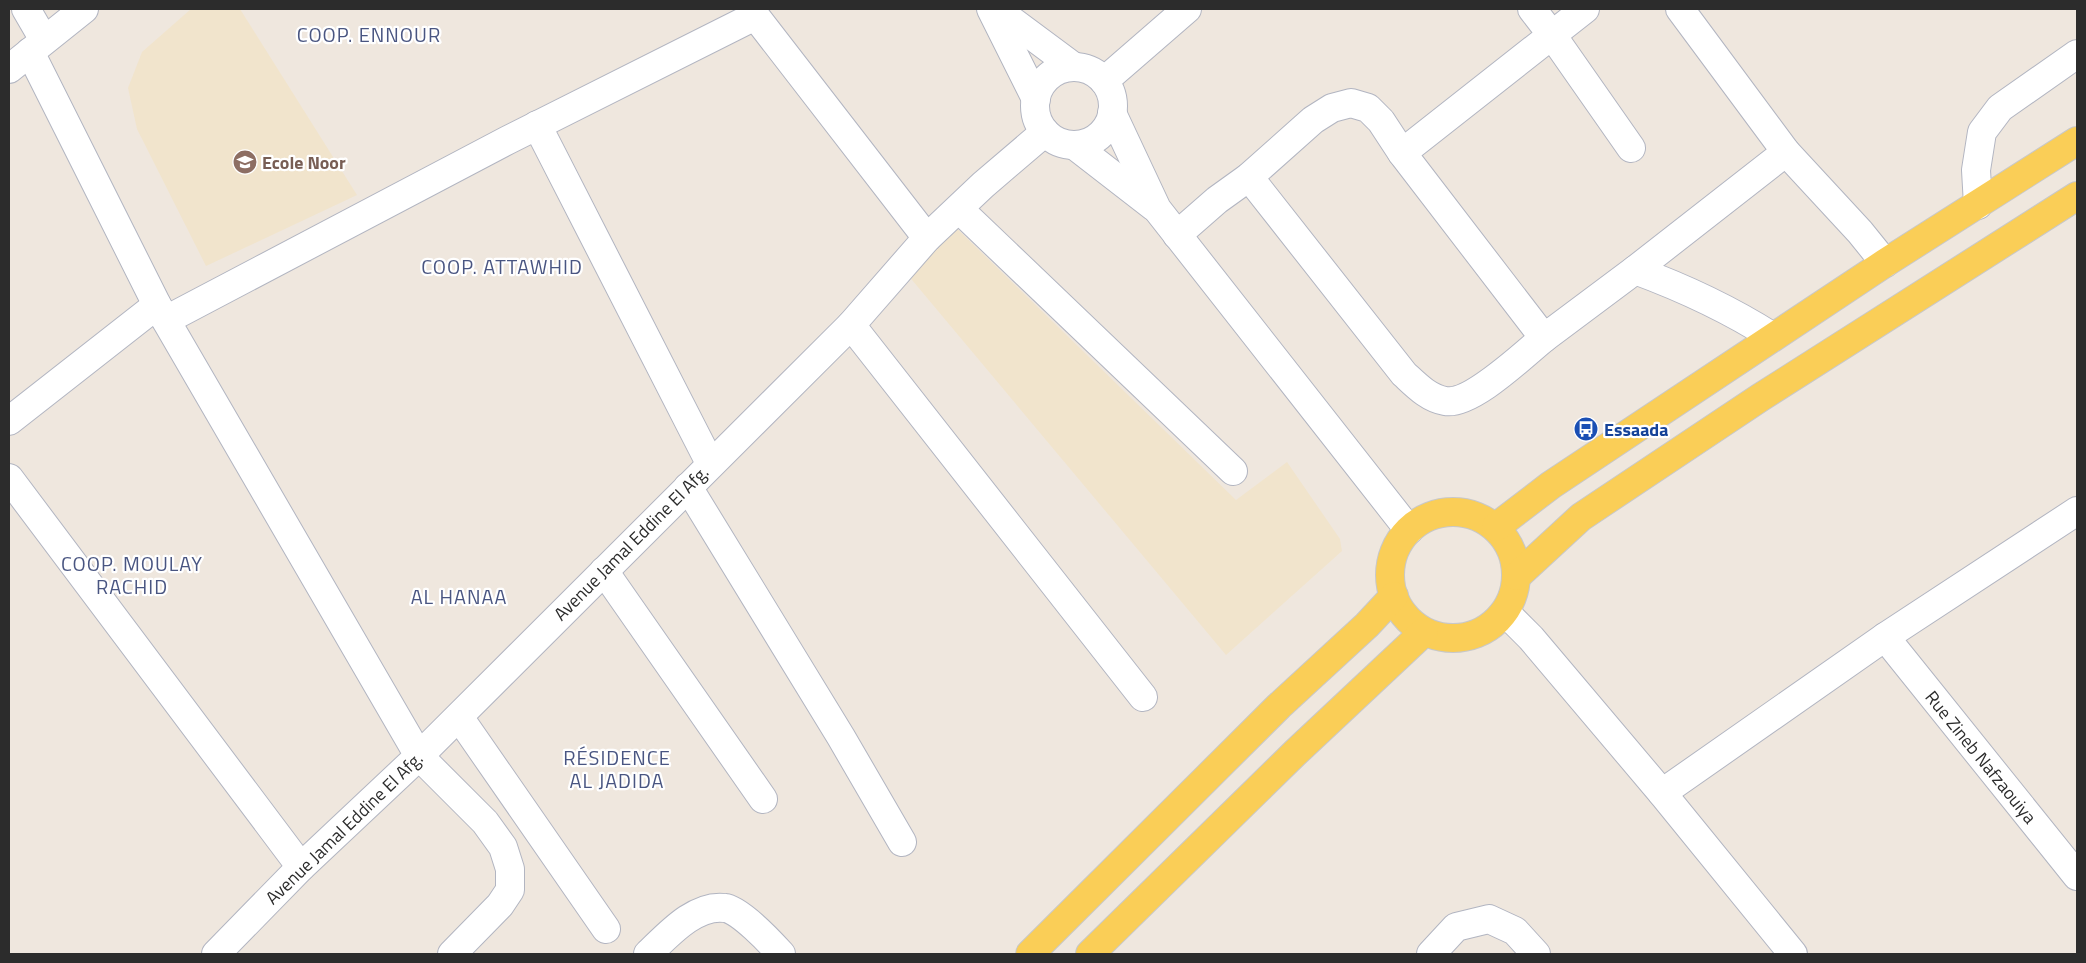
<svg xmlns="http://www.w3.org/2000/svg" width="2086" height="963" font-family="'Titillium Web',sans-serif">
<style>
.education{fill:#f1e4cc}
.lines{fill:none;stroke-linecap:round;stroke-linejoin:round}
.minor-casing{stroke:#b2b5c1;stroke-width:30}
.major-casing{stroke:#c8c8c8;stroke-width:30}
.minor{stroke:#fff;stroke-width:28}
.major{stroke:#face57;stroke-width:28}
.labels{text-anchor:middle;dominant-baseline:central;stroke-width:4.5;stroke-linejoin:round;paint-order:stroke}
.education-label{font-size:18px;font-weight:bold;fill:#785e54;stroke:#fff;text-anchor:start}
.transit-label{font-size:18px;font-weight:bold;fill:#164399;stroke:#fff;text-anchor:start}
.street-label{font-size:18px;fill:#2c2c2c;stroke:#fff}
.quarter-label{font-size:20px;letter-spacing:1px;fill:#495581;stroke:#fff}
</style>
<rect width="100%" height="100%" fill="#efe7de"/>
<g class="education">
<path d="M191,9H240L357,195L206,266L137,129L128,88L142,52Z"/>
<path d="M947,219L1236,500L1287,462L1340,539L1342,551L1226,655L902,268Z"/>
</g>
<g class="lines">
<defs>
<g id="minor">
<path d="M26,9L44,40"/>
<path d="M750,9L927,238"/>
<path d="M991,9L1036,99"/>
<path d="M996,9L1074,67"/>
<path d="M1532,9L1552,35L1631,148"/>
<path d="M1680,9L1786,152L1860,232L1885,263"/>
<path d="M30,52L157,305L419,756L485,822L503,847L510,869V890L500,905L452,954"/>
<circle cx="1074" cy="106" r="39"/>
<path d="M9,69L84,9"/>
<path d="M1104,81L1187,9"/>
<path d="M1112,113L1157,209L1409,530"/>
<path d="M537,125L710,463"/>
<path d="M1074,145L1154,207"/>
<path d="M1402,153L1585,9"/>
<path d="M1249,177L1404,374C1416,385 1428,398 1445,401C1471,406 1524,354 1544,338"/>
<path d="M1978,205L1976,170L1982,132L2000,108L2077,54"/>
<path d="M959,209L1233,471"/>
<path d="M1177,235L1217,200L1249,177L1313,120L1332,108L1351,103L1368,108L1381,121L1402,153L1544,338L1635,270L1786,152"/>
<path d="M1635,270C1684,288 1729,309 1773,337"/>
<path d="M166,320L508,140L755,16"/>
<path d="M851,325L1143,697"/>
<path d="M9,421L157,305"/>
<path d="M9,478L301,867"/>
<path d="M688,487L841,737L902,842"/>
<path d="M604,571L763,799"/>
<path d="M1505,612L1531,638L1662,793L1793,954"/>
<path d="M1885,637L2077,876"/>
<path d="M459,717L606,929"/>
<path d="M1662,793L1885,637L2077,511"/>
<path d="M216,954L301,867L419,756L851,325L927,238L983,185L1045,132"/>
<path d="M648,954C668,935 695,904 725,908C739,909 771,943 781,954"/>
<path d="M1431,954L1456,927L1489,919L1515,931L1536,954"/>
</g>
<g id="major">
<circle cx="1453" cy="575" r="63"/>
<path d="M1496,527L1551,485L1885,263L2077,141"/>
<path d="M1517,576L1581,517L1761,397L2077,196"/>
<path d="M1030,954L1279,706L1367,625L1394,596"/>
<path d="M1090,954L1295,753L1424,632"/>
</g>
</defs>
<use href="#minor" class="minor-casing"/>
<use href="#major" class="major-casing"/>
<use href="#minor" class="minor"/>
<use href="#major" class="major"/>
</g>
<defs>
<symbol id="school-disc" viewBox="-11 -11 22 22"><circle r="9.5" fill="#8d6e63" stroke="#fff"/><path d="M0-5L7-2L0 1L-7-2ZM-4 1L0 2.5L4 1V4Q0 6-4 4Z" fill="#fff"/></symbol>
<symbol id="bus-disc" viewBox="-11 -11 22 22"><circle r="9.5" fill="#1a4fb4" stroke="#fff"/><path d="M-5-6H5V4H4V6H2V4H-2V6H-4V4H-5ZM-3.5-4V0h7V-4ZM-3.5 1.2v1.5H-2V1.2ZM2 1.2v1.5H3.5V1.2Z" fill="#fff"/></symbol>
</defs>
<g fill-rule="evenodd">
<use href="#school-disc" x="231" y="148" width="28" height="28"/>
<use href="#bus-disc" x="1572" y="415" width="28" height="28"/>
</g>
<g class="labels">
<g class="education-label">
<text x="262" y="162">Ecole Noor</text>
</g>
<g class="transit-label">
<text x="1604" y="429">Essaada</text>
</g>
<g class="street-label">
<text transform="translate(631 543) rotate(-45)">Avenue Jamal Eddine El Afg.</text>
<text transform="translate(1981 757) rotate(51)">Rue Zineb Nafzaouiya</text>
<text transform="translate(344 828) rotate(-44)">Avenue Jamal Eddine El Afg.</text>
</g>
<g class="quarter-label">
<text x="369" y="34">COOP. ENNOUR</text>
<text x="502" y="266">COOP. ATTAWHID</text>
<text x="132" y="563">COOP. MOULAY<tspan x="132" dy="23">RACHID</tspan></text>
<text x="459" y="596">AL HANAA</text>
<text x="617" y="757">RÉSIDENCE<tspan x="617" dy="23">AL JADIDA</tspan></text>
</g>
</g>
<rect width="2086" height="963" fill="none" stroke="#2c2c2c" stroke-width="20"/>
</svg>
